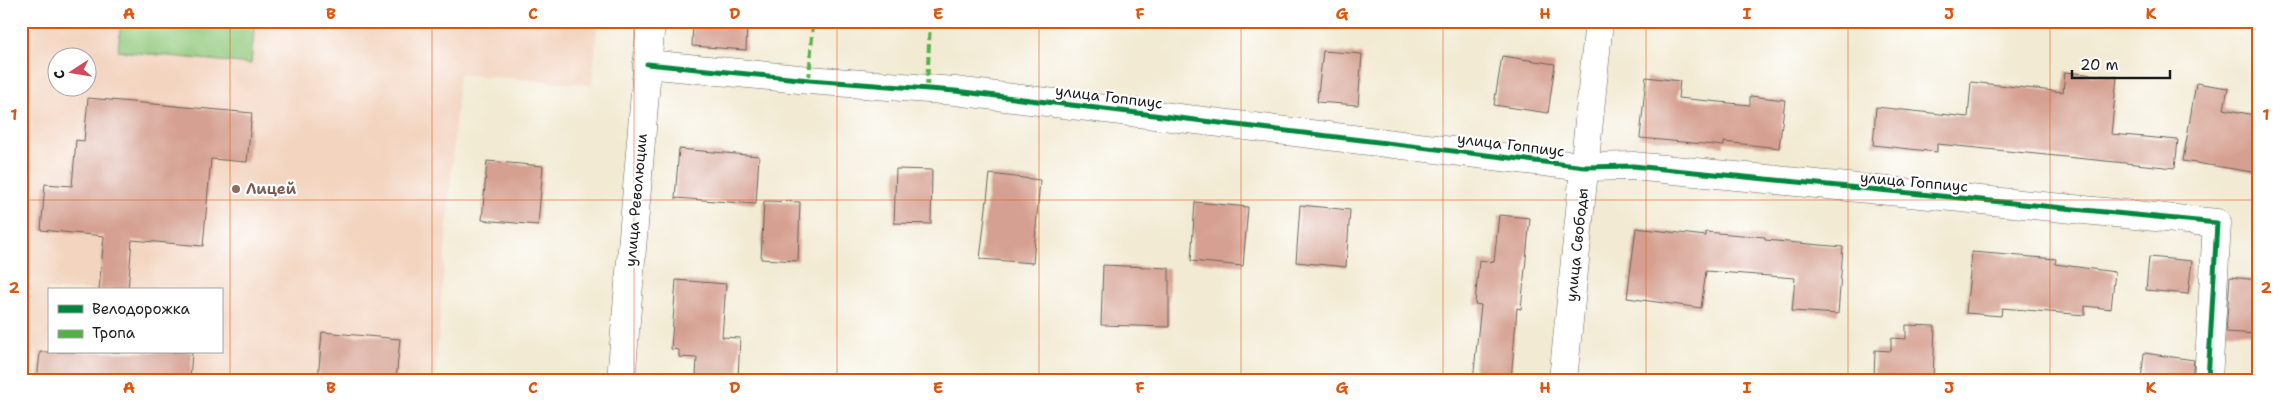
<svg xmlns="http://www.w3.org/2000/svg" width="2280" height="401" font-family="'Shantell Sans',sans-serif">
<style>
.built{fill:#f3d4bf;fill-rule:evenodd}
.green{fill:#92c97c;stroke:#57724c}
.building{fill:#d5a091}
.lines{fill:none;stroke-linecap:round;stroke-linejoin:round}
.street-casing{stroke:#67645c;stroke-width:29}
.secondary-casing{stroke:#67645c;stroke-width:29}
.street{stroke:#fff;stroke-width:28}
.secondary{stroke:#fff;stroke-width:28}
.quiet{stroke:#55b145;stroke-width:4;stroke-dasharray:8 4;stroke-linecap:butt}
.cycleway-casing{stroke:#fff;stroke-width:8}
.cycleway{stroke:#00873e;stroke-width:5}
.grid{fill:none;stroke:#de560d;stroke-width:1;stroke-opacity:0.55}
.education-dot{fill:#8d6e63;stroke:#fff;stroke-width:2}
.labels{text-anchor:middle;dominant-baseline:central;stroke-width:4.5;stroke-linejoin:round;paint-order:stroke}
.street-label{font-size:15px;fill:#1c1c1c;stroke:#fff}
.education-label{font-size:15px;font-weight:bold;fill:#785e54;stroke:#fff;text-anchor:start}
.neatline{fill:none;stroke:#de560d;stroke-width:2}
.grid-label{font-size:16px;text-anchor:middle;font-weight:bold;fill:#de560d}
</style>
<rect width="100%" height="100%" fill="#fff"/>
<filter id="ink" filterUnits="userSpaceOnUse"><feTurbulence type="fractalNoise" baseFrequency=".02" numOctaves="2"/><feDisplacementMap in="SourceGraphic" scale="10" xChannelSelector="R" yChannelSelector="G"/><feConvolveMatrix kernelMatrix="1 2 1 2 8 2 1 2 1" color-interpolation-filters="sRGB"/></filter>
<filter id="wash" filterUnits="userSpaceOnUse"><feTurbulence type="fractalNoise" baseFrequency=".0096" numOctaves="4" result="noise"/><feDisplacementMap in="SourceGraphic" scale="20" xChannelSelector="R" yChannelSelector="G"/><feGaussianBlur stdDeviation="1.12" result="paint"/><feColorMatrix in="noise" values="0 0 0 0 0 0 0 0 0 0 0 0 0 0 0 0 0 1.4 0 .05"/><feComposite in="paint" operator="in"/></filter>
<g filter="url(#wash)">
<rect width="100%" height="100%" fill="#f2ead3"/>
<path class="built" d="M21,21H598L592,85L459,74L435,380H21ZM58,58H88V88H58ZM49,290H221V352H49Z"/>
<path class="green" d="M121,21H255L251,64L118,51Z"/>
<g id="blocks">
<g class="building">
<path d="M693,21H747L746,50L692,46Z"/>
<path d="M1323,51L1362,54L1358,105L1317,102Z"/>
<path d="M1502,56L1555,64L1548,113L1494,105Z"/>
<path d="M2065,72L2117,77L2111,134L2178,140L2175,168L1937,144V152L1873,145L1876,107L1968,117L1971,82L2063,92Z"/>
<path d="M1646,77L1680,81L1678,98L1750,105V96L1785,100L1779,148L1724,142V146L1640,138Z"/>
<path d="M2196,83L2228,88L2224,109L2259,116V173L2183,161Z"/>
<path d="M88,98L252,113L247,162L211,159L203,246L132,240L128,290H99L104,236L41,230L45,184L72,186L76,140L84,141Z"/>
<path d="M679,149L759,156L756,204L675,198Z"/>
<path d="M487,161L543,166L538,225L482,220Z"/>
<path d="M896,169L932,170L931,224L894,223Z"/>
<path d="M990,174L1040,180L1033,263L980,259Z"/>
<path d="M764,201L800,202L798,261L761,259Z"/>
<path d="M1195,202L1248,207L1243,266L1191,261Z"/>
<path d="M1300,205L1350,210L1346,267L1296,262Z"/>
<path d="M1499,215L1530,218L1521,309L1517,308L1511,380H1473L1481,305L1475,304L1479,260L1494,262Z"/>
<path d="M1636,228L1706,236V232L1765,237V240L1843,247L1838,314L1792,311L1795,278L1706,271L1701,308L1627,298Z"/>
<path d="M1972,252L2056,259L2055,264L2115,272L2111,309L2085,306V315L2002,308L2001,316L1966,313Z"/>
<path d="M2149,257L2192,261L2188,294L2146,290Z"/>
<path d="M1103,265L1169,268V327L1101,325Z"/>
<path d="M2230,277L2259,280L2257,334L2226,332Z"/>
<path d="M676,280L726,284L722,337L740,338L738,378L696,375L697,358L679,357V350L671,349Z"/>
<path d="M1906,325L1935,326L1933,380H1874L1875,350L1891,351V338L1906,339Z"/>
<path d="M322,332L400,339L396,380H318Z"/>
<path d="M40,352H192L190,380H37Z"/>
<path d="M2144,353L2194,360L2192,380H2141Z"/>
</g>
</g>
</g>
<g filter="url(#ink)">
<use href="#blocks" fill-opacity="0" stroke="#67645c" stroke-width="1"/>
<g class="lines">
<defs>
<g id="street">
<path d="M647,64L809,80L955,91L1585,167L1633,166L2217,223L2208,380"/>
<path d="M621,380L651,21"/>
</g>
<path id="secondary" d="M1563,380L1599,21"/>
</defs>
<use href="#street" class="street-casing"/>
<use href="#secondary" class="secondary-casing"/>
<use href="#street" class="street"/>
<use href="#secondary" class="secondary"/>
<g class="quiet">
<path d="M809,80L813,21"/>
<path d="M927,88L930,21"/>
</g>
<defs>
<path id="cycleway" d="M647,64L809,80L955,91L1585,167L1633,166L2217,223L2208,380"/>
</defs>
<use href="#cycleway" class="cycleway-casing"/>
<use href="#cycleway" class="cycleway"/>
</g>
</g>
<path class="grid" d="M230,21V380M432,21V380M634,21V380M837,21V380M1039,21V380M1241,21V380M1443,21V380M1646,21V380M1848,21V380M2050,21V380M21,200H2259"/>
<circle class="education-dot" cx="236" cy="189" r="5"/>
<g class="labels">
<g class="street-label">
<text transform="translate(1109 97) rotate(7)">улица Гоппиус</text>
<text transform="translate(1511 145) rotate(7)">улица Гоппиус</text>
<text transform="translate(1914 182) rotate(5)">улица Гоппиус</text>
<text transform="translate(636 200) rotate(-85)">улица Революции</text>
<text transform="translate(1577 245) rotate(-84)">улица Свободы</text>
</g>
<g class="education-label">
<text x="246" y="189">Лицей</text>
</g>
</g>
<rect width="2280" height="401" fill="none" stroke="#fff" stroke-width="55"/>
<rect x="48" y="288" width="175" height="65" fill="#ffffff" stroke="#a4a4a4"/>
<rect x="58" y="305" width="25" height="8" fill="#00873e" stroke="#a4a4a4"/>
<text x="92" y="314" font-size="15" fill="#1c1c1c">Велодорожка</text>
<rect x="58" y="330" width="25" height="8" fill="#55b145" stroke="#a4a4a4"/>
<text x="92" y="338" font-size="15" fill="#1c1c1c">Тропа</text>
<g transform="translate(72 72) rotate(258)"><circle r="24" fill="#ffffff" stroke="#a4a4a4"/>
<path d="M0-4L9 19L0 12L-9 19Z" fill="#d1495b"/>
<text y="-8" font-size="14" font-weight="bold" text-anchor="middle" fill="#1c1c1c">С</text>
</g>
<path d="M2072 70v8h98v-8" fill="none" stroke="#1c1c1c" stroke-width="2.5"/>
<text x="2080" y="70" font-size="15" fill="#1c1c1c" stroke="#ffffff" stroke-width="4" paint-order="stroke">20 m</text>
<rect x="28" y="28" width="2224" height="346" class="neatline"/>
<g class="grid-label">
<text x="129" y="19">A</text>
<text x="331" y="19">B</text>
<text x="533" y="19">C</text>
<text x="735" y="19">D</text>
<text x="938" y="19">E</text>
<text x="1140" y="19">F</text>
<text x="1342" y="19">G</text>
<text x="1545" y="19">H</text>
<text x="1747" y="19">I</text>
<text x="1949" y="19">J</text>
<text x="2151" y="19">K</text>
<text x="14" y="120">1</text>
<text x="2266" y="120">1</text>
<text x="14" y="293">2</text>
<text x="2266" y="293">2</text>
<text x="129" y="393">A</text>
<text x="331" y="393">B</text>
<text x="533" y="393">C</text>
<text x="735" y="393">D</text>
<text x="938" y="393">E</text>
<text x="1140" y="393">F</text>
<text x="1342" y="393">G</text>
<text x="1545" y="393">H</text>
<text x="1747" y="393">I</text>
<text x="1949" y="393">J</text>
<text x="2151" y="393">K</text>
</g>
</svg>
